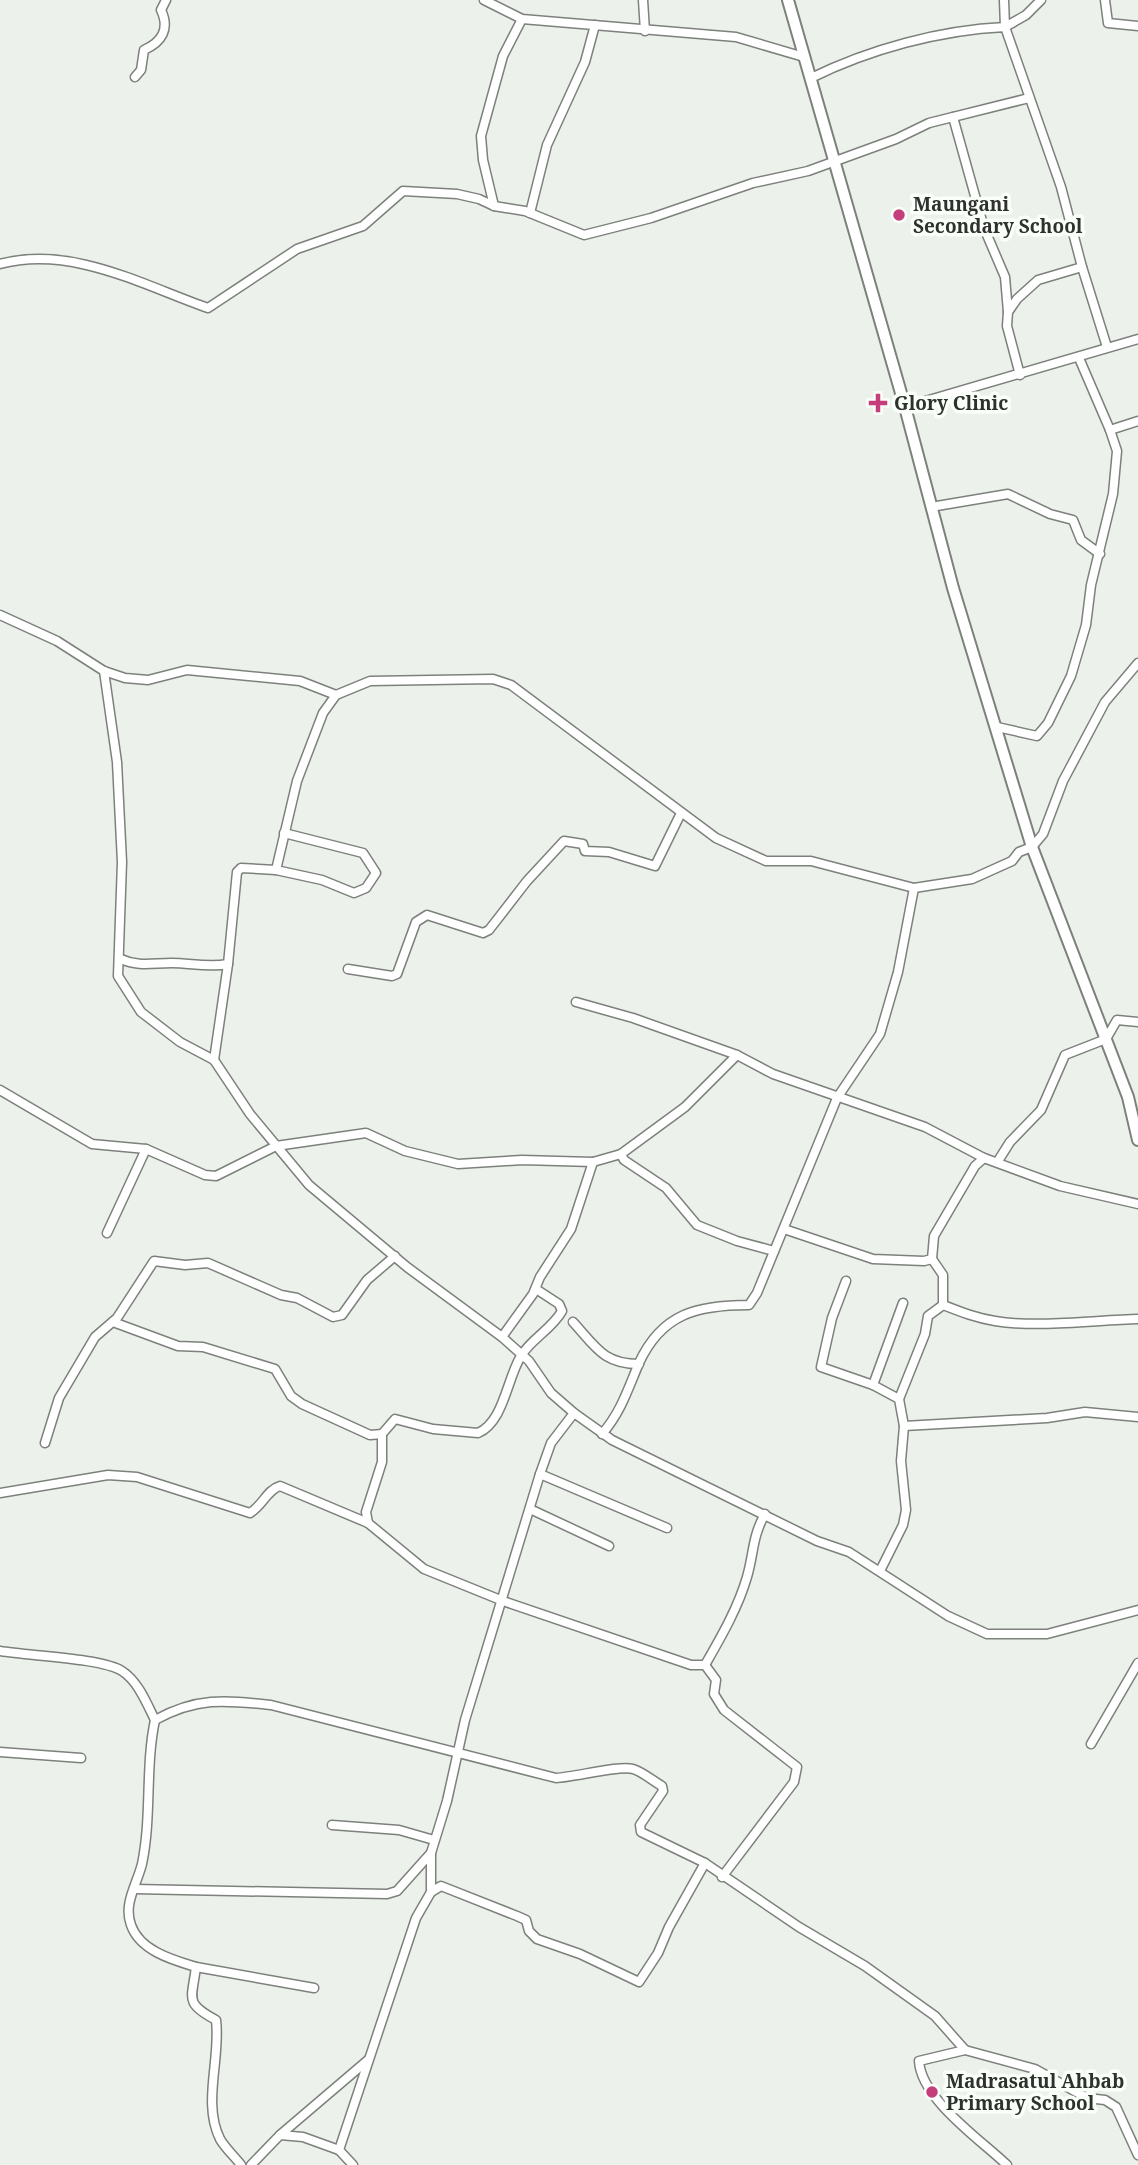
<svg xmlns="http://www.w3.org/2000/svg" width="1138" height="2165" font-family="'Noto Serif',serif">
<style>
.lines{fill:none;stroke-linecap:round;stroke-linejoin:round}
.street-casing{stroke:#7c817b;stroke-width:11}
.secondary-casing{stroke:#7c817b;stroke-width:14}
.street{stroke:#fff;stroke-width:8}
.secondary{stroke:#fff;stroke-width:10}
.poi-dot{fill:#c43d7d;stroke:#fafff9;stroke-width:2.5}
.labels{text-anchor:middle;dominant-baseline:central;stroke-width:7;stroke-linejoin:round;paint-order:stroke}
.poi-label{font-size:19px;font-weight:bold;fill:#2e312e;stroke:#fafff9;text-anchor:start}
</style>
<rect width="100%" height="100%" fill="#ecf2eb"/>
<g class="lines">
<defs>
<g id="street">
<path d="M484,0L522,19L736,37L804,57"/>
<path d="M643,0L645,31"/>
<path d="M1004,0L1005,27L1026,15L1041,0"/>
<path d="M1105,0L1108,23L1138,26"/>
<path d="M135,77L141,70L144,50C162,42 170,29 161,10L166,0"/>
<path d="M811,78C870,49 940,30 1005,27L1061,187L1082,267L1038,280L1017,299L1008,312L1007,326L1020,375"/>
<path d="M953,117L984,228L1005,277L1008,312"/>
<path d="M494,206L483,160L481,136L503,56L522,19"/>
<path d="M530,213L547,145L585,62L595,25"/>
<path d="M0,264C72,245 142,285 208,308L297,249L363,226L403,191L457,194L479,199L494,206L525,211L584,235L651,218L753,183L808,171L896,139L929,123L1029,98"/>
<path d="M1082,267L1107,347"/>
<path d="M1079,358L1110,430L1138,421"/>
<path d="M905,407L1138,339"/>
<path d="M931,507L1008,494L1050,514L1073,520L1081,540L1100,554"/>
<path d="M0,615L57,641L104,671L125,678L148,680L187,670L300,681L336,695"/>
<path d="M104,671L117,762L122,862L118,976L141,1012L180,1042L214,1060L250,1114L309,1185L407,1267L502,1337L529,1361L551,1393L574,1413L612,1440L817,1541L849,1552L948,1616L987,1634H1047L1138,1610"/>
<path d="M997,727L1037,736L1048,723L1071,676L1086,625L1091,585L1113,494L1117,451L1110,430"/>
<path d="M276,870L322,880L354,893L366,888L376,873L363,853L284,833"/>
<path d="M121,959C138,967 153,963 171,963C191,963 208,968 228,964L237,872L241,868L276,870L297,781L323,713L336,695L370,681L493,679L511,685L716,838L766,861H811L914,888L972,879L1012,861L1019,852L1032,847L1043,834L1063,781L1105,702L1138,663"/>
<path d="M348,969L392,976L397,974L416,922L427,915L483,933L489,930L527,881L564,841L583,844L585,851L609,852L655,866L681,813"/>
<path d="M576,1002L633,1018L737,1055L773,1074L925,1127L984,1158L1060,1186L1138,1204"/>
<path d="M214,1060L228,964"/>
<path d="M0,1090L92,1144L146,1149L205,1175L216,1176L276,1146L366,1133L405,1151L458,1164L522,1160L593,1162L621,1154L624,1160L666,1188L697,1225L737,1241L774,1251"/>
<path d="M621,1154L685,1107L737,1055"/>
<path d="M998,1161L1010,1142L1041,1110L1065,1055L1106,1039L1117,1020L1138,1022"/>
<path d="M784,1229L873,1259L924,1261L932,1259L934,1236L975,1166L984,1158"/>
<path d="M107,1233L146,1149"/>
<path d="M932,1259L943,1275V1305C961,1312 976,1318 995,1321C1035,1328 1096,1320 1138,1319"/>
<path d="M846,1281L832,1318L821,1367L873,1385"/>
<path d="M113,1322L178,1346L203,1347L275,1369L291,1396L302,1404L370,1435L382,1434L395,1419L433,1429L478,1433C504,1422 507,1378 521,1356C531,1339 552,1329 562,1311L559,1304L536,1289"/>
<path d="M573,1322C595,1346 603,1364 639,1364"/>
<path d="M502,1337L533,1294L540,1277L571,1229L593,1162"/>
<path d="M899,1399L925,1334L928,1316L943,1305"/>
<path d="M904,1426L1047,1418L1085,1412L1138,1417"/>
<path d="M382,1434V1462L366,1512L368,1523L424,1569L503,1601L691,1665H705L716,1680L714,1694L724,1710L797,1767L794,1782L722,1877"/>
<path d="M602,1434C621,1412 628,1389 639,1363C662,1313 698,1305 749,1305L757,1293L837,1098L880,1034L898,972L914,888"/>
<path d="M45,1443L59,1398L95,1337L117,1318L154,1261L185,1265L208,1263L281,1295L297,1298L333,1317L342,1315L367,1280L395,1256"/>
<path d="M540,1474L667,1528"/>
<path d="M0,1493L108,1475L137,1477L250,1513C263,1505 267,1490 280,1486L368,1523"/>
<path d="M530,1509L609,1546"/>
<path d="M880,1571L903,1525L906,1510L901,1461L904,1426L899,1399L873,1385L903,1303"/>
<path d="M0,1651C28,1656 102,1658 122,1671C138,1681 147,1704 155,1720C145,1767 152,1816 142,1864C137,1884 123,1904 131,1925C140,1951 173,1960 196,1967C192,1999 184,2003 216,2020C221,2058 202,2103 220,2139C225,2148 235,2157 241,2165"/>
<path d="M705,1665C721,1637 738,1608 747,1577C754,1553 752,1537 765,1514"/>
<path d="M155,1720C197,1697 224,1700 271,1705L556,1778C575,1777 620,1765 633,1769C643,1772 653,1781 662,1786L663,1791L640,1825L641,1832L705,1863L799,1927L865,1966L935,2016L965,2050L1035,2069L1087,2098L1105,2100L1116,2107L1138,2155"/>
<path d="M1091,1744L1138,1663"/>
<path d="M0,1752L81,1758"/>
<path d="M332,1825L399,1830L434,1840"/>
<path d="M134,1889L387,1894L397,1891L431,1853"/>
<path d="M431,1892L441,1886L517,1916L526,1920L529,1931L537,1939L580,1954L639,1982L658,1953L669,1927L705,1863"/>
<path d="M196,1967L314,1988"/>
<path d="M965,2050L919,2061C921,2099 981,2140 1007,2165"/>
<path d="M280,2135L368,2060"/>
<path d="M251,2165L280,2135L303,2137L339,2150"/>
<path d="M353,2165L339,2150L416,1918L431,1892V1853L447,1801L465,1720L540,1474L551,1443L574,1413"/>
</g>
<path id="secondary" d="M788,0L905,407L953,588L1032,847L1128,1097L1138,1140"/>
</defs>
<use href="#street" class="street-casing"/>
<use href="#secondary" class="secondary-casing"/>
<use href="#street" class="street"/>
<use href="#secondary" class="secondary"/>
</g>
<g class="poi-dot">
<circle cx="899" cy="215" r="7"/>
<path d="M874.5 392.5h7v7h7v7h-7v7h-7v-7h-7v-7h7z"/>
<circle cx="932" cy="2092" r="7"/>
</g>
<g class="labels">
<g class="poi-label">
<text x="913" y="204">Maungani<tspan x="913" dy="22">Secondary School</tspan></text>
<text x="894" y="403">Glory Clinic</text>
<text x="946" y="2081">Madrasatul Ahbab<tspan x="946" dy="22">Primary School</tspan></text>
</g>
</g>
</svg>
